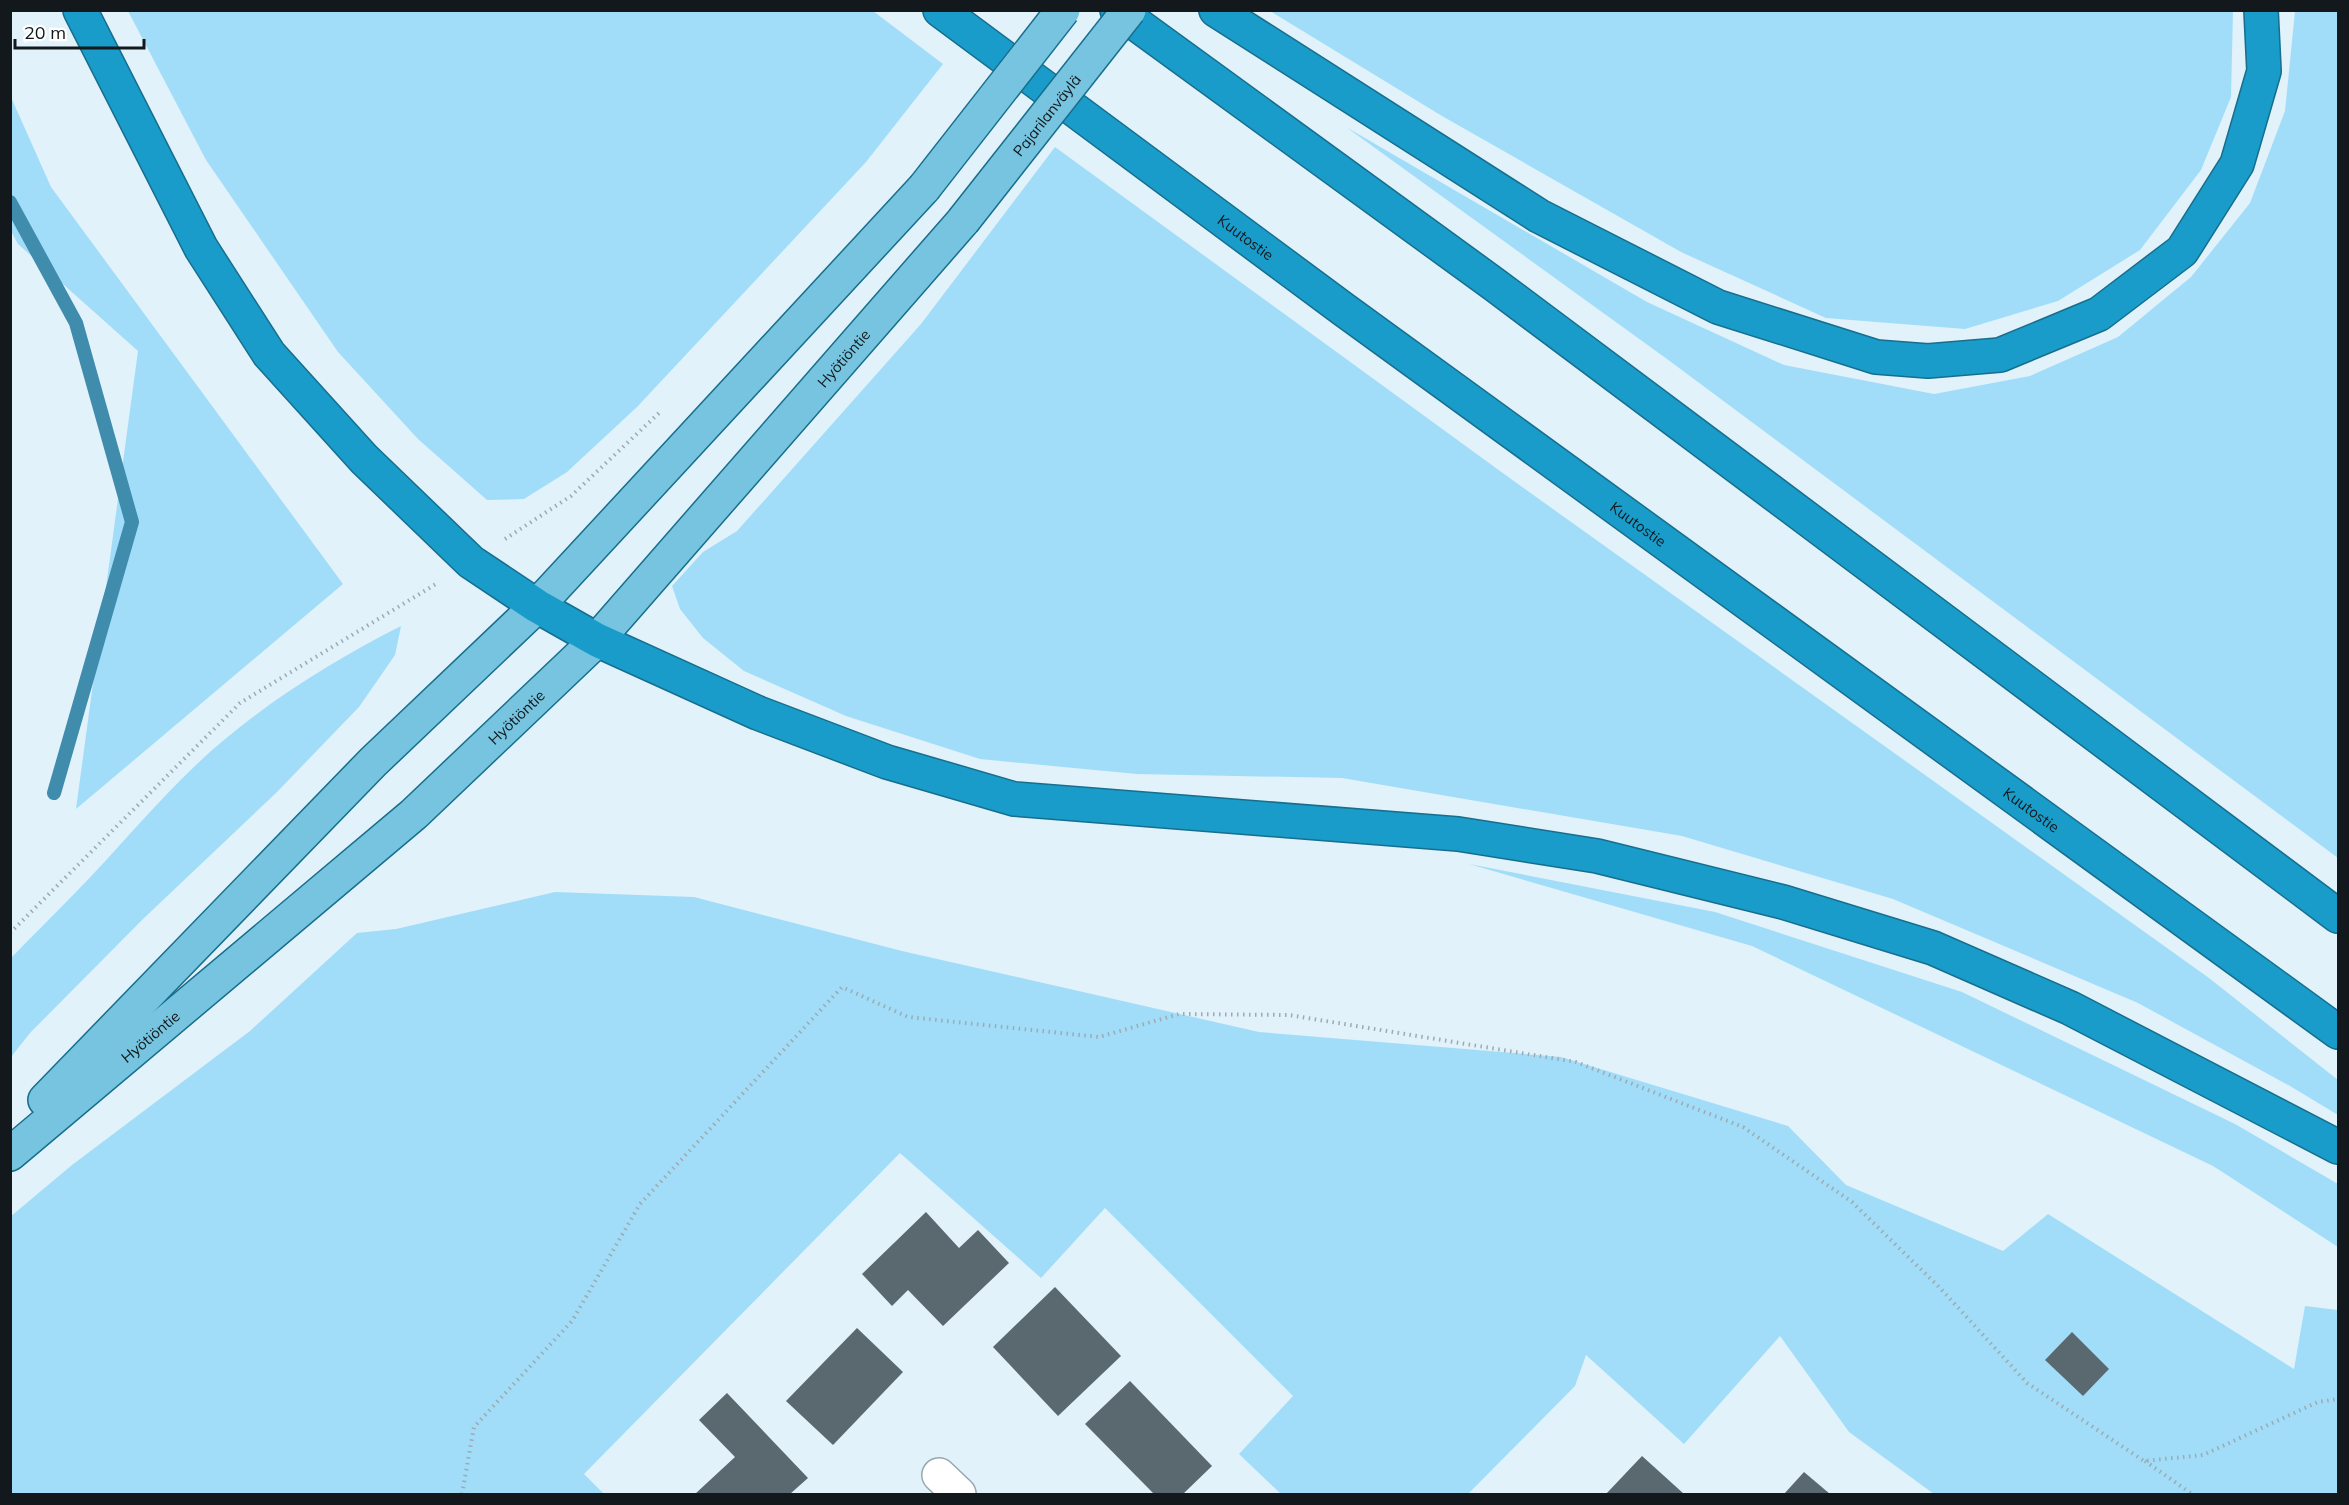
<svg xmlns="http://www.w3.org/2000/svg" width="2349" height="1505" font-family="Mulish,sans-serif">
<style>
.green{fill:#a1ddf9}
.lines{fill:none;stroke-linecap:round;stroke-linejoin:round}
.stream{stroke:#408cac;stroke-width:14}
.building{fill:#5a686f}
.minor-casing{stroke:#98a7ae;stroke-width:36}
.major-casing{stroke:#176e8d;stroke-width:36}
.highway-casing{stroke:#176e8d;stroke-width:36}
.path{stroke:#9daab1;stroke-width:4;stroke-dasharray:1.5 4.5;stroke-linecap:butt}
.minor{stroke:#fff;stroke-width:33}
.major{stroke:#76c4df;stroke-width:33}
.highway{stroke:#1a9cca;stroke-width:33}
.major-bridge-casing{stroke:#176e8d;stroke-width:36;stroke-linecap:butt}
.major-bridge{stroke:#76c4df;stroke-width:33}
.labels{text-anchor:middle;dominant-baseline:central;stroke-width:4.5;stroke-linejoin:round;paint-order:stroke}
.street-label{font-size:15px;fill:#12181b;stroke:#fff}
</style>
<rect width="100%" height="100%" fill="#e1f2fa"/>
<g class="green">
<path d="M128,11H873L943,64L866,162L637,407L567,472L524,499L487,500L418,439L338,352L206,160Z"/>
<path d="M1270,11H2233L2231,97L2201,170L2140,250L2058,301L1965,329L1826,318L1681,252L1442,116Z"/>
<path d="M2295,11H2338V858L1667,359L1346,127L1647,302L1784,365L1934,394L2030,376L2118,337L2191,277L2250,203L2285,111Z"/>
<path d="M10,95L51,187L343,584L76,809L138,351L18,244L11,231Z"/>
<path d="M1055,147L1511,479L2209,978L2338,1080V1115L2290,1086L2138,1003L1893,899L1682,836L1342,778L1137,774L980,759L846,716L744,671L703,638L680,609L672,586L703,552L737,531L921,324Z"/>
<path d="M401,626L395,655L359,707L277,792L143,919L30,1033L11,1057V958C32,936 54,915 75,893C121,846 162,795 211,751C268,701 334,660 401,626Z"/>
<path d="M1469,864L1715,912L1962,992L2235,1124L2338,1184V1247L2213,1166L1752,946Z"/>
<path d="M555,892L694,897L902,951L1259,1032L1561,1057L1788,1126L1846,1185L2003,1251L2048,1214L2294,1369L2305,1306L2338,1310V1494H1934L1849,1432L1780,1336L1684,1444L1586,1355L1575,1386L1468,1494H1281L1239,1454L1293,1396L1105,1208L1041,1278L900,1153L584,1474L604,1494H11L10,1217L72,1165L250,1031L357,933L396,929Z"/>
</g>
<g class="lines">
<path class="stream" d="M10,202L76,323L132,522L54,793"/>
</g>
<g class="building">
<path d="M926,1212L959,1248L978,1230L1009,1263L943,1326L908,1290L892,1306L862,1274Z"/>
<path d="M1055,1287L1121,1356L1058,1416L993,1347Z"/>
<path d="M857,1328L903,1372L833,1445L786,1401Z"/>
<path d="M2072,1332L2109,1369L2083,1396L2045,1360Z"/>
<path d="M1130,1381L1212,1466L1183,1494H1154L1085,1424Z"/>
<path d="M727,1393L808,1478L790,1494H695L735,1457L699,1420Z"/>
<path d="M1642,1456L1684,1494H1606Z"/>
<path d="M1804,1472L1830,1494H1784Z"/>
</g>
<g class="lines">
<defs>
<path id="minor" d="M939,1475L959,1494"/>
<g id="major">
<path d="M45,1100L373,762L537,606L924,188"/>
<path id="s1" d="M10,1154L414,814L597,640L963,221"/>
</g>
<g id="highway">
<path d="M80,10L201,248L269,354L364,459L471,562L537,606L597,640L758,713L887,762L1014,799L1458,834L1597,856L1783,902L1933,948L2070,1008L2338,1147"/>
<path id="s2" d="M940,10L1343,309L2338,1032"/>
<path d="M1117,10L1495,285L2338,916"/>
<path d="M1216,10L1539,216L1718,307L1876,357L1928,361L2000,355L2099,314L2182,251L2237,164L2264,71L2261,10"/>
</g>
</defs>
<use href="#minor" class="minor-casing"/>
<use href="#major" class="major-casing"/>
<use href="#highway" class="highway-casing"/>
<g class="path">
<path d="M505,539L571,496L659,413"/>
<path d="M10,933L240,703L436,584"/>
<path d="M2145,1461L2192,1494"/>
<path d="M462,1494L474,1427L572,1321L640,1204L842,987L908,1017L1099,1037L1179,1014L1289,1015L1576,1062L1743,1127L1852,1202L1940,1288L2027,1383L2144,1461L2203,1455L2318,1402L2338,1399"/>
</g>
<use href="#minor" class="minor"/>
<use href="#major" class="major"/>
<use href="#highway" class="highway"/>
<defs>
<g id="major-bridge">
<path d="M924,188L1063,10"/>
<path id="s3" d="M963,221L1129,10"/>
</g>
</defs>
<use href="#major-bridge" class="major-bridge-casing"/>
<use href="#major-bridge" class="major-bridge"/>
</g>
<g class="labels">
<g class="street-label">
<text stroke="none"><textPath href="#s3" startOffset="135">Pajarilanväylä</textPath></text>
<text stroke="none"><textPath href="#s2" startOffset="381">Kuutostie</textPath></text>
<text stroke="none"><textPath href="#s1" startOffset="1155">Hyötiöntie</textPath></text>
<text stroke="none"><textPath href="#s2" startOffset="867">Kuutostie</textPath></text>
<text stroke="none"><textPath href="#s1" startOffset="669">Hyötiöntie</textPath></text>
<text stroke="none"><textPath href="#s2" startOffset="1353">Kuutostie</textPath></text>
<text stroke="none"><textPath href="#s1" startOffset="183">Hyötiöntie</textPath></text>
</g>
</g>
<rect width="2349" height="1505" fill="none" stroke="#12181b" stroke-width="24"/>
<path d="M15 39v9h129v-9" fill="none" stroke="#12181b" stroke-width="3"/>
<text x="24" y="39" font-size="18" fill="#12181b" stroke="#ffffff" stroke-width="4.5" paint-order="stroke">20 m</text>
</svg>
